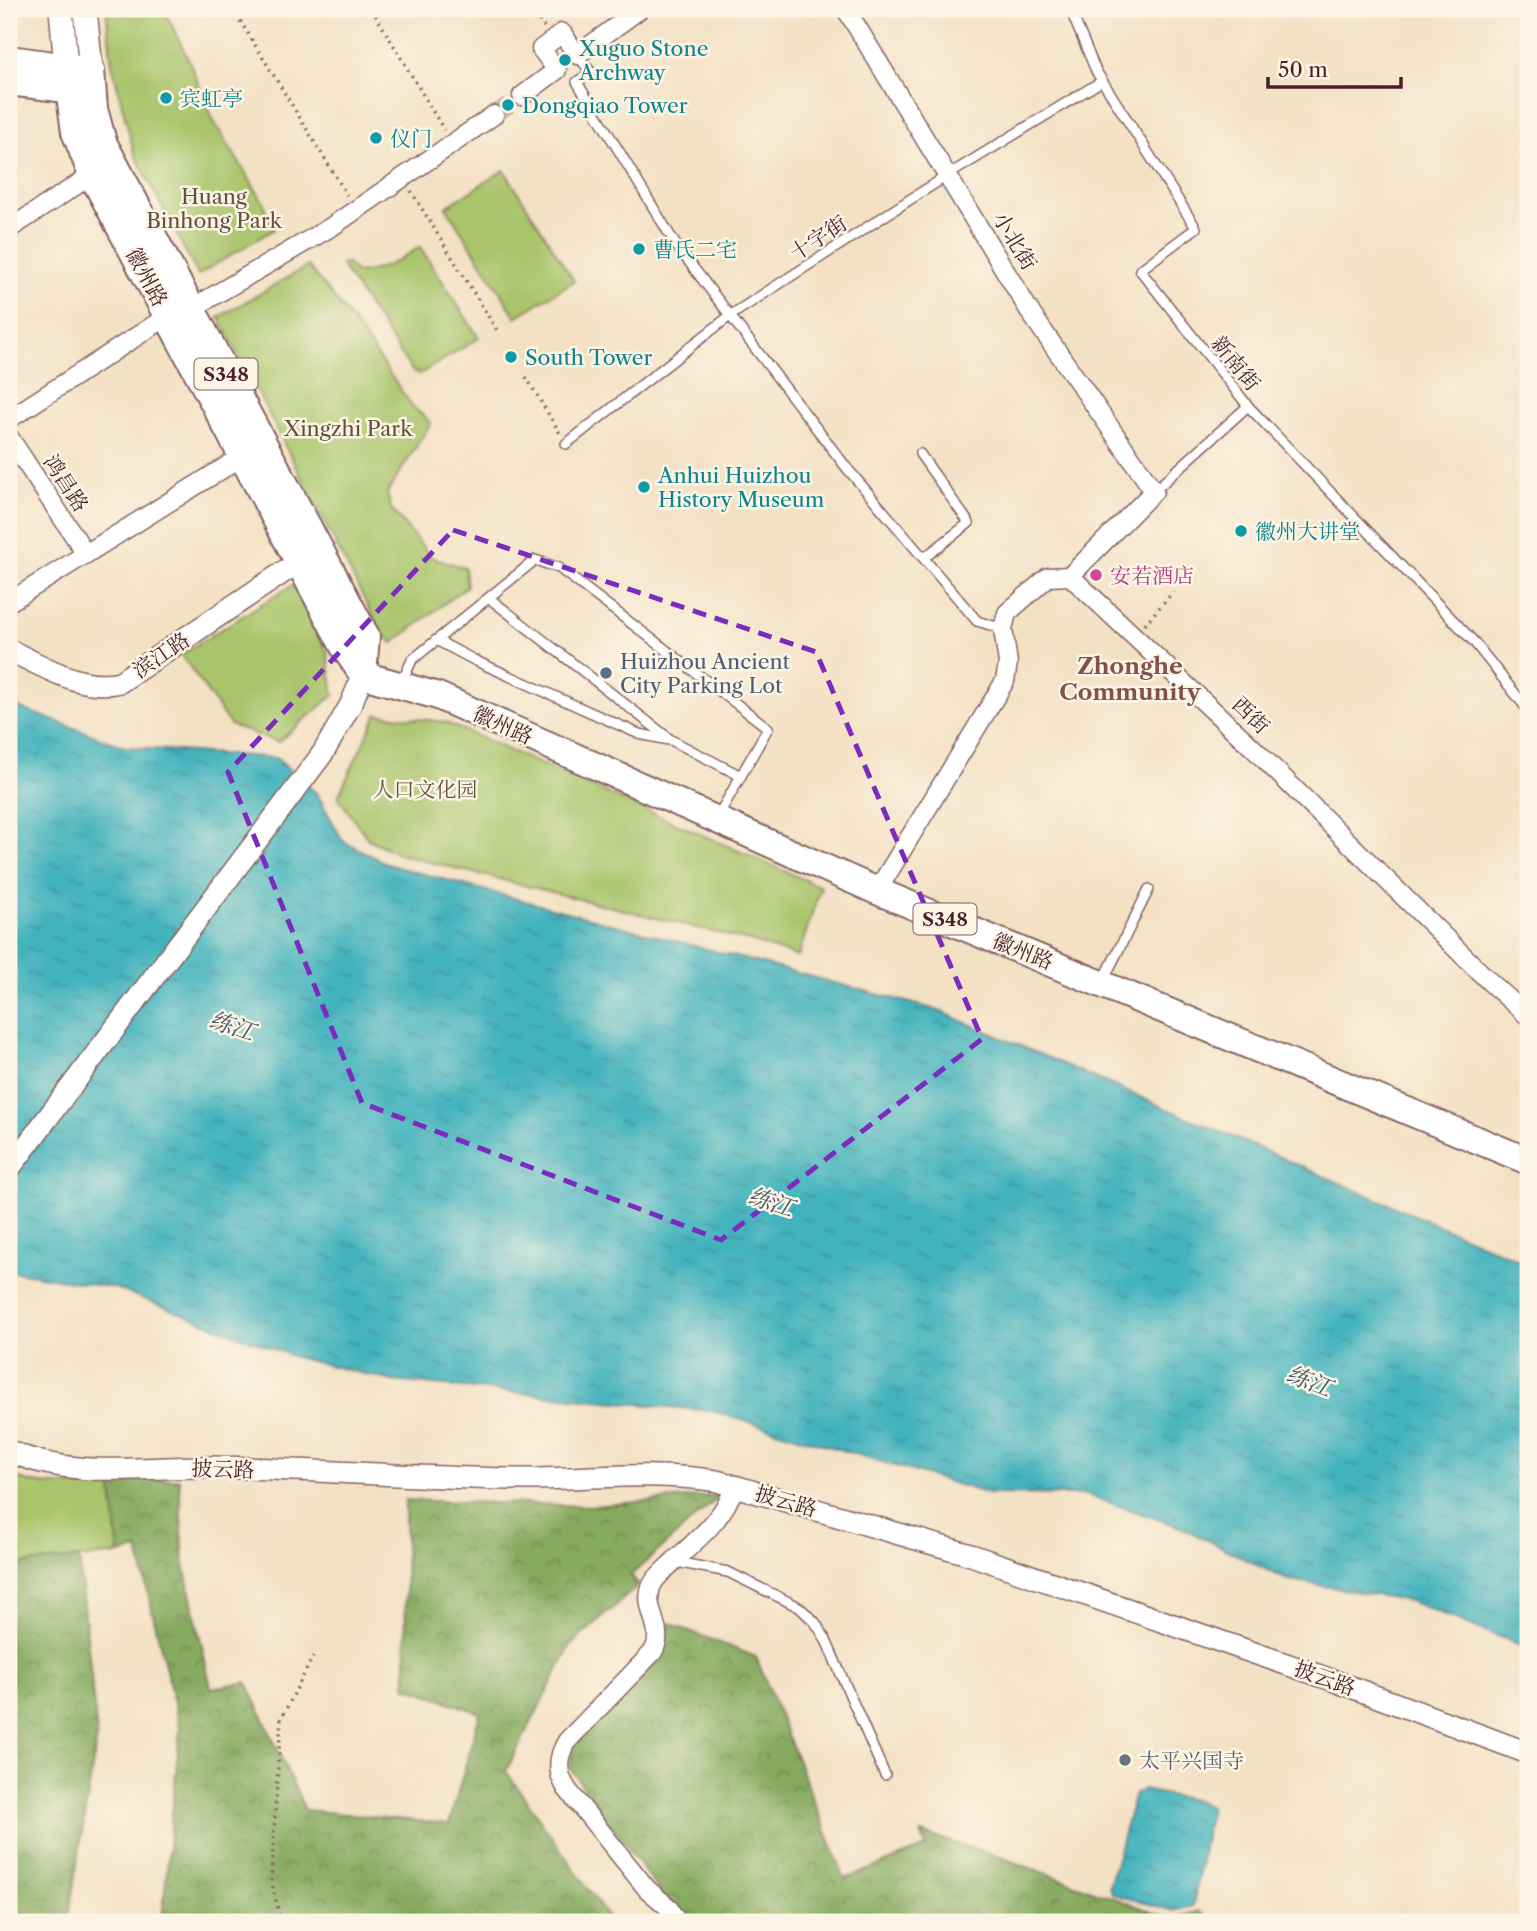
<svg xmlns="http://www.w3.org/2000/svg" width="1537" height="1931" font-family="'Libre Caslon Text','Noto Serif SC',serif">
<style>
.green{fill:#a9c46a;stroke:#7a724a;stroke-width:2}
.forest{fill:url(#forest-crowns);stroke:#686444;stroke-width:2}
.water{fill:url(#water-ripples);stroke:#466974;stroke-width:2}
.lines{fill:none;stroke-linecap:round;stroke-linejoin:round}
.minor-tunnel{stroke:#d1baa5;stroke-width:18;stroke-dasharray:18 9;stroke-linecap:butt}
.service-casing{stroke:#856361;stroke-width:12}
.minor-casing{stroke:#856361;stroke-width:21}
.tertiary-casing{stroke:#856361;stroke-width:24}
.secondary-casing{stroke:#856361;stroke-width:26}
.primary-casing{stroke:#856361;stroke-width:30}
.path{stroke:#856361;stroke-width:3.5;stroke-dasharray:2 5;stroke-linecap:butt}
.service{stroke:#fff;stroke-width:9}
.minor{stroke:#fff;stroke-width:18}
.tertiary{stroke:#fff;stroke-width:21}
.secondary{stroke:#fff;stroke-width:23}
.primary{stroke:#fff;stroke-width:26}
.marked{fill:none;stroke:#7b2cbf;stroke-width:5;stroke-dasharray:14 9;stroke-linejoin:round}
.culture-dot{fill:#0f9aa8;stroke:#fcf5e5;stroke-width:2.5}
.hotel-dot{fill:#d1479c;stroke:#fcf5e5;stroke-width:2.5}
.service-dot{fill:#5c6f8a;stroke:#fcf5e5;stroke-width:2.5}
.worship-dot{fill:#6b7280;stroke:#fcf5e5;stroke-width:2.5}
.labels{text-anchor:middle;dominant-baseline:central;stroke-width:5;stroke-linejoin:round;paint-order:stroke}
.shield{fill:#fcf5e5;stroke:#7f5f63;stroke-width:2}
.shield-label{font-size:19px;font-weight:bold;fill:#4a1f2b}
.culture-label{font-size:21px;fill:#0d838f;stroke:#fcf5e5;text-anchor:start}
.park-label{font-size:21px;fill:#66513e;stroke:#fcf5e5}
.street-label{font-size:21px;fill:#4a1f2b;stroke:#fcf5e5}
.hotel-label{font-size:21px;fill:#b23c85;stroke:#fcf5e5;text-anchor:start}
.service-label{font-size:21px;fill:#4e5e75;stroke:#fcf5e5;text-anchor:start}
.worship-label{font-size:21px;fill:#5b616d;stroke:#fcf5e5;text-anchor:start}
.neighbourhood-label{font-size:23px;font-weight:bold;fill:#83514d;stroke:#fcf5e5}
.water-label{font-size:23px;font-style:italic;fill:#475a65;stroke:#fcf5e5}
</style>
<defs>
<pattern id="forest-crowns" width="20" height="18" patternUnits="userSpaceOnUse" patternTransform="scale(1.75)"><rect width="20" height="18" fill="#86aa5e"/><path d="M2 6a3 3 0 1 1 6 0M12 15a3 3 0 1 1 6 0" fill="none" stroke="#708a4e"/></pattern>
<pattern id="water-ripples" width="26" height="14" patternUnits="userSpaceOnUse" patternTransform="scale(1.75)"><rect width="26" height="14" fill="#43b3bd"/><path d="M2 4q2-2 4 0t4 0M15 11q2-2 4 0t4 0" fill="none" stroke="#3a919a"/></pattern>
</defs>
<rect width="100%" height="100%" fill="#fcf5e5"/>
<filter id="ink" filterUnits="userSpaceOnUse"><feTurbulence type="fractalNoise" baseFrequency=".0143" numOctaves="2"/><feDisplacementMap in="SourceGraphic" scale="14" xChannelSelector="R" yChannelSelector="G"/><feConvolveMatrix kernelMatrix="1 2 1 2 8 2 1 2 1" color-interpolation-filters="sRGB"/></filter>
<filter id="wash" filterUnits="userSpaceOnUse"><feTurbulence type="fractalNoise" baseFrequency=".00686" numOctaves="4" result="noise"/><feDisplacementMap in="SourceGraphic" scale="28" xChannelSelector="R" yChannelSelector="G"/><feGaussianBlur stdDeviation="1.57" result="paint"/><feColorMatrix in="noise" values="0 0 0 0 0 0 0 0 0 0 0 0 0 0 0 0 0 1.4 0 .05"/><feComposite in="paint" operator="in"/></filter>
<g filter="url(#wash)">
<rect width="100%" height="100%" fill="#f3e1c4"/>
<g class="green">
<path d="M106,9H164L189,61L213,120L264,203L266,213L274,229L198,275L134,153L112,64Z"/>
<path d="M504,170L574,281L516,317L446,207Z"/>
<path d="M420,247L479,338L420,374L412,371L341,265L346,263L357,273C384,270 397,261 420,247Z"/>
<path d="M308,266L355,324L412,406L431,423L387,493L391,509L431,557L465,568L467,586L393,643L381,632L219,317Z"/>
<path d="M293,585L327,651L334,695L278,742L230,725L181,654Z"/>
<path d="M377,714L445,722L821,887L798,957L750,941L401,855L368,839L338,797Z"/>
<path d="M9,1475C45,1491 73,1484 111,1480L119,1554L19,1564L9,1589Z"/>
</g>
<g class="forest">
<path d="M179,1479L184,1565L211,1688L247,1682L305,1810L449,1824L480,1713L406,1687L405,1500L592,1506L721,1495L631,1575L639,1585L571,1645L506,1771L608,1918L601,1922H162L180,1729L138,1550L119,1554L111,1480Z"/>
<path d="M79,1558L97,1736L68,1922H9V1589L19,1564Z"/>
<path d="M669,1623L756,1657L845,1879L926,1847L921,1833L989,1853L1172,1919L1199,1911L1213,1922H678L663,1897L570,1768L573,1748L661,1657Z"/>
</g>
<g class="water">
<path d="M9,704L125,747L276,758L317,794L343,841L389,865L937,1010L1528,1264V1648L1410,1601L1285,1579L1181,1527L1087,1495L989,1494L712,1411L393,1381L295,1357L115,1288L9,1271Z"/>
<path d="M1143,1790L1198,1801L1210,1808L1193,1906L1174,1911L1113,1894L1109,1887L1135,1793Z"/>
</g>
</g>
<g filter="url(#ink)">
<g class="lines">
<path class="minor-tunnel" d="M494,115L522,96"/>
<defs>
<g id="service">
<path d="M1070,9L1096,71L1196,228L1140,270L1248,406L1475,643L1528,710"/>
<path d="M577,55L591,72L577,82L676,245L846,467L977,621L1003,629"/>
<path d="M566,444L731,315L948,175L1102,81"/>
<path d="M920,454L969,523L924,558"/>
<path d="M1154,491L1248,406"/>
<path d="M489,598L671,740L741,776"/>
<path d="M436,640L476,661L639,734L669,740"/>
<path d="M401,684L412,660L535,560L559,568L768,728L717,818"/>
<path d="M1103,981L1149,889"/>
<path d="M676,1562L728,1572L799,1607L815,1622L825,1638L885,1775"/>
</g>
<g id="minor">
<path d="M846,9L1032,315L1154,491L1070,576"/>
<path d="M522,96L557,70L541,49L562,33L577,55L640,9"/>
<path d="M9,229L92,175"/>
<path d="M191,309L331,227L494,115"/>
<path d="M9,419L168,316"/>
<path d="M9,437L86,554"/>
<path d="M9,602L243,456"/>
<path d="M877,891L1005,681L1008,663L1003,629L1007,613L1048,577L1070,576L1253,748L1491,983L1528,1016"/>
<path d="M677,1922L668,1907L647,1889L567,1789C556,1772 557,1757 567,1741L653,1652C667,1628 641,1609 652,1585C656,1576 667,1568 674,1561C699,1538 723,1519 735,1486"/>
</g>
<g id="tertiary">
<path d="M9,650C43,666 81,691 120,682L300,561"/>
<path d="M9,1169L323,753L351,704L363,675"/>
<path d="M9,1451C74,1480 144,1466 213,1467C312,1469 411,1478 510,1479C578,1480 649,1470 717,1481L971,1555L1332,1680L1528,1753"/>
</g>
<g id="secondary">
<path d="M61,9L66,67"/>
<path d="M85,9L91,70"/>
</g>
<g id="primary">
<path d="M9,59L91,70L94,109L103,142L366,636L363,675"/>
<path d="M66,67L75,132L92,175L344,647L363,675L438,696L877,891L1528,1161"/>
<path d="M9,82L83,91"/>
</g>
</defs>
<use href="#service" class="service-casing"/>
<use href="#minor" class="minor-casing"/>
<use href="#tertiary" class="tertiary-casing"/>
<use href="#secondary" class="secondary-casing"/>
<use href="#primary" class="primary-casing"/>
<g class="path">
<path d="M233,9L347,195"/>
<path d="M372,9L444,130"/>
<path d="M531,9L544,27"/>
<path d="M411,191L498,332"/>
<path d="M526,377L561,435"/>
<path d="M1145,624L1173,592"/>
<path d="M281,1922L271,1879L281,1719L313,1657"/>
</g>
<use href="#service" class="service"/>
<use href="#minor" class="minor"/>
<use href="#tertiary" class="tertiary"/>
<use href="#secondary" class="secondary"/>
<use href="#primary" class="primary"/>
</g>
</g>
<path class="marked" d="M453,530L816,652L982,1039L721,1240L362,1103L228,772Z"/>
<g class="culture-dot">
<circle cx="565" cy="60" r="7"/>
<circle cx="166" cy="98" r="7"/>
<circle cx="508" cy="105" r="7"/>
<circle cx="376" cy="138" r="7"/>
<circle cx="639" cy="249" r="7"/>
<circle cx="511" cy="357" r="7"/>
<circle cx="644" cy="487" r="7"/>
<circle cx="1241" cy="531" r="7"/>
</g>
<circle class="hotel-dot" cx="1096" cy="575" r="7"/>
<circle class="service-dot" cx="606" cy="673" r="7"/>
<circle class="worship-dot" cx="1125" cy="1760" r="7"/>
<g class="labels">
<g class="shield">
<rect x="194.5" y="358.5" width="63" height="31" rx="5"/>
<rect x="913.5" y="903.5" width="63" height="31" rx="5"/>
</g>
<g class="shield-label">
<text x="226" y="374">S348</text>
<text x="945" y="919">S348</text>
</g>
<g class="culture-label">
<text x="579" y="48">Xuguo Stone<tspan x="579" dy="24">Archway</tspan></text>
<text x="180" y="98">宾虹亭</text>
<text x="522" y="105">Dongqiao Tower</text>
<text x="390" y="138">仪门</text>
<text x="653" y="249">曹氏二宅</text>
<text x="525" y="357">South Tower</text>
<text x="658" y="475">Anhui Huizhou<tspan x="658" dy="24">History Museum</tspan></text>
<text x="1255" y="531">徽州大讲堂</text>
</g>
<g class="park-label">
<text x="214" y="196">Huang<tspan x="214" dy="24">Binhong Park</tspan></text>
<text x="348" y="428">Xingzhi Park</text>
<text x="425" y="789">人口文化园</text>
</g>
<g class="street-label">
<text transform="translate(818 238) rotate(-33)">十字街</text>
<text transform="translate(1015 241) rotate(59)">小北街</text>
<text transform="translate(147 277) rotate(62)">徽州路</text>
<text transform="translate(1236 363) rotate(51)">新南街</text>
<text transform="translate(66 483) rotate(57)">鸿昌路</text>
<text transform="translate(161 655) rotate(-34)">滨江路</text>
<text transform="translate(1251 715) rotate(44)">西街</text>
<text transform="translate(503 725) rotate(24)">徽州路</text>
<text transform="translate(1023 951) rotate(22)">徽州路</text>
<text transform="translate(223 1469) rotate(2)">披云路</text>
<text transform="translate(786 1501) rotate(16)">披云路</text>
<text transform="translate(1325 1678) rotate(20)">披云路</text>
</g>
<g class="hotel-label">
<text x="1110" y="575">安若酒店</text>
</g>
<g class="service-label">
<text x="620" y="661">Huizhou Ancient<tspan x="620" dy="24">City Parking Lot</tspan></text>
</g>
<g class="worship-label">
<text x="1139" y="1760">太平兴国寺</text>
</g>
<g class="neighbourhood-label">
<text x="1130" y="666">Zhonghe<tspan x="1130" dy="26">Community</tspan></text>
</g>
<g class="water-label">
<text transform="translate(232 1026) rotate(18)">练江</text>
<text transform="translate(771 1202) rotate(18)">练江</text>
<text transform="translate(1309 1381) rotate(21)">练江</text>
</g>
</g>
<rect width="1537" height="1931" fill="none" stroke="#fcf5e5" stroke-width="35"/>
<path d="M1268 77v10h133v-10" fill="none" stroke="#4a1f2b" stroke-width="3.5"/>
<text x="1278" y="77" font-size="21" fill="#4a1f2b" stroke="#fcf5e5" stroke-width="5" paint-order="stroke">50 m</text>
</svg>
